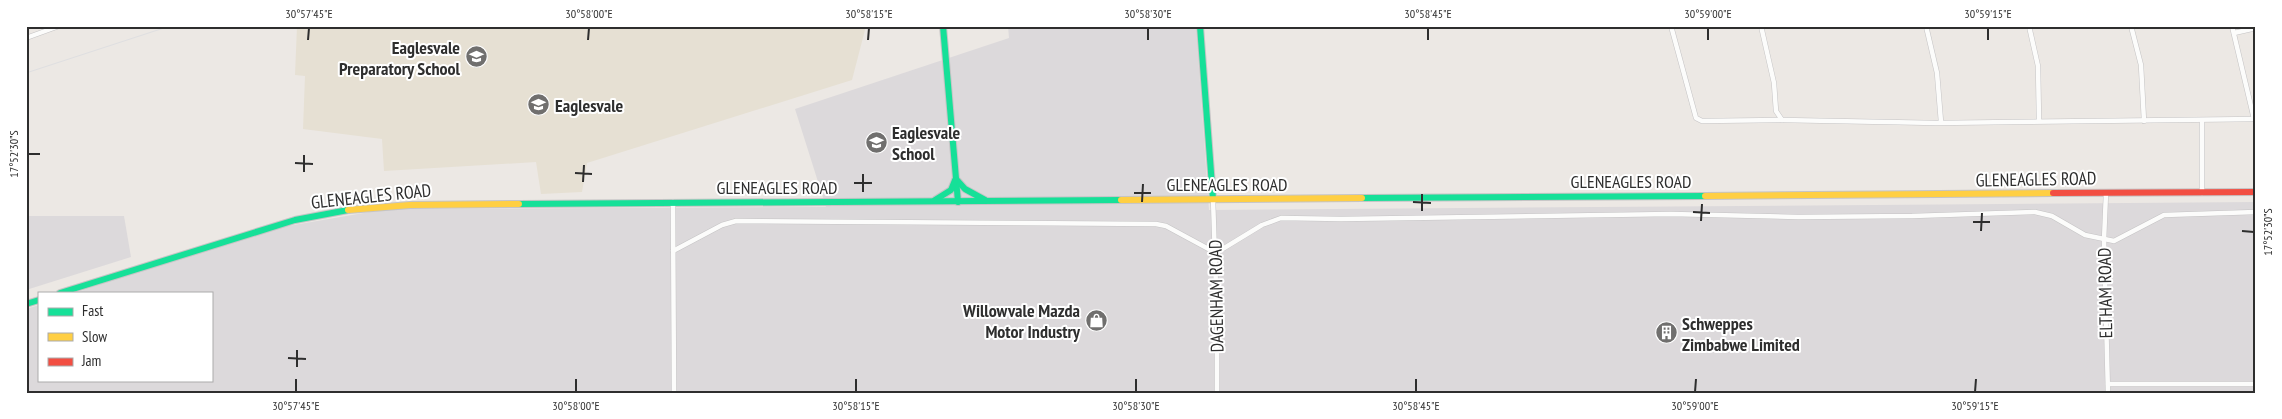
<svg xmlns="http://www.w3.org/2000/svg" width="2282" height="419" font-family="'PT Sans Narrow',sans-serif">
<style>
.industrial{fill:#dcd9db}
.education{fill:#e6e0d3}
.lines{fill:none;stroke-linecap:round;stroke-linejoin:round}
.street-casing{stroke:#c5c4c5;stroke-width:5.5}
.fast-casing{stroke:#c5c4c5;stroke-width:8}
.slow-casing{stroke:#c5c4c5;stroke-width:8}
.jam-casing{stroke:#c5c4c5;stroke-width:8}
.street{stroke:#fcfcfb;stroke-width:4.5}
.fast{stroke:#16e098;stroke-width:6}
.slow{stroke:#ffcf43;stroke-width:6}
.jam{stroke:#f24e42;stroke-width:6}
.rail{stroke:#dfdfe1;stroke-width:1}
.ticks{fill:none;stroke:#2e2e2e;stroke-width:2}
.labels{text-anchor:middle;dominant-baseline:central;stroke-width:4;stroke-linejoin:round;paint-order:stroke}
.poi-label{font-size:18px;font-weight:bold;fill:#2e2e2e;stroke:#fff;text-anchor:start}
.street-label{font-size:18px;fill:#2e2e2e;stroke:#fff}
.neatline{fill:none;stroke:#2e2e2e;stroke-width:2}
.ticks-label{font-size:12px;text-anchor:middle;fill:#2e2e2e}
</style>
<rect width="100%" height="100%" fill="#ece8e4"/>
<g class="industrial">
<path d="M1008,26H1196L1209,210L2256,202V393H26V309L39,305V380H211V293H75L198,251L282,227L387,209L826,207L795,109L1009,38Z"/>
<path d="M26,216H124L131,257L26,290Z"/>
</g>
<path class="education" d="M297,26H866L852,80L587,163L582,192L541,194L536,162L384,171L382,139L303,129L305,76L295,75Z"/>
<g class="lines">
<defs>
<g id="street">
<path d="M1671,26L1696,118L1702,121L1782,120L1937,123L2256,119"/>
<path d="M1761,26L1774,83L1776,111L1782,120"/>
<path d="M1926,26L1937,73L1941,122"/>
<path d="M2029,26L2038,66L2039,120"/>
<path d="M2131,26L2141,65L2144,121"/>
<path d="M2232,26L2254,119"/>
<path d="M2234,33L2256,28"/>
<path d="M26,38L59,26"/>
<path d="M2106,193L2104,240L2108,393"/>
<path d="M2202,193V121"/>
<path d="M1213,199L1217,317V393"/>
<path d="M673,202L674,393"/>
<path d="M673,251L722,225L736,221L1156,224L1166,226L1216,253L1262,225L1281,218L1341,219L1671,214L1798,217L1912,216L2035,212L2052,216L2085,235L2114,241L2164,215L2256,212"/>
<path d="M2108,384H2256"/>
</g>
<g id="fast">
<path d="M943,26L958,202"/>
<path d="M1200,26L1213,199"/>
<path d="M956,179L965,189L985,200"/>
<path d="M1362,198L1705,196"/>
<path d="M935,200L951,190L955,180"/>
<path d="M519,204L1121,200"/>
<path d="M60,293L295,220L348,210"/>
<path d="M26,304L39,300"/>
</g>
<g id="slow">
<path d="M1705,196L2053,193"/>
<path d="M1121,200L1362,198"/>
<path d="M348,210L410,205L519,204"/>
</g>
<path id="jam" d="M2053,193L2256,192"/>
</defs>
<use href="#street" class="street-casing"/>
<use href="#fast" class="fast-casing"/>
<use href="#slow" class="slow-casing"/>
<use href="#jam" class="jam-casing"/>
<use href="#street" class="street"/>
<use href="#fast" class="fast"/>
<use href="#slow" class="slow"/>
<use href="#jam" class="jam"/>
<path class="rail" d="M26,73L170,26"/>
</g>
<path class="ticks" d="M308,40L309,28M588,40L589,28M868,40L869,28M1148,40V28M1428,40V28M1708,40V28M1988,40V28M28,154H40M295,163L313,164M304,172V155M575,173L592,174M583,182L584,165M854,183H872M863,192V174M1134,193H1151M1142,202L1143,184M1413,202L1431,203M1422,211V194M1693,212L1710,213M1701,221L1702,204M1973,222H1990M1981,231L1982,213M2242,231L2254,232M288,358L306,359M297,367V350M296,392V379M576,392V379M856,392V379M1136,392V379M1416,392V379M1695,392L1696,379M1975,392L1976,379"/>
<defs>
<symbol id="school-disc" viewBox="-11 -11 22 22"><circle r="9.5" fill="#706f6e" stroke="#fff"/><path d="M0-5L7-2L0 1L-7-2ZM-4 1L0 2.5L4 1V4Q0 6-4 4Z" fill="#fff"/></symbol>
<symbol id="shop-disc" viewBox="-11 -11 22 22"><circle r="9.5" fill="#706f6e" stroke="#fff"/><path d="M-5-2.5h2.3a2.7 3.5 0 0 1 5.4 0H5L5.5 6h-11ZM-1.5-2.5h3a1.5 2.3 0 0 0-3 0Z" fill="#fff"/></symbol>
<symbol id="building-disc" viewBox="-11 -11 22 22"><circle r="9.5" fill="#706f6e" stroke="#fff"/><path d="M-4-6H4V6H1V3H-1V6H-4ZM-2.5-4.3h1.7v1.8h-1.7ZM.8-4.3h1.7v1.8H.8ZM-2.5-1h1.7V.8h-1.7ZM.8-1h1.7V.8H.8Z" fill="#fff"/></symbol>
</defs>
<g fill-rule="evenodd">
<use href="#school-disc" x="464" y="44" width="25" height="25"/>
<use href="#school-disc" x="526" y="92" width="25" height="25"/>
<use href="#school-disc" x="864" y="130" width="25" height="25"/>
<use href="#shop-disc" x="1084" y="308" width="25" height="25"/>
<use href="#building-disc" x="1654" y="320" width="25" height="25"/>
</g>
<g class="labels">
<g class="poi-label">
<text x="460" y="47" text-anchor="end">Eaglesvale<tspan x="460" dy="21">Preparatory School</tspan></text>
<text x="555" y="105">Eaglesvale</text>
<text x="892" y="132">Eaglesvale<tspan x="892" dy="21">School</tspan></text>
<text x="1080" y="310" text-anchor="end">Willowvale Mazda<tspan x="1080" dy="21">Motor Industry</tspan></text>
<text x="1682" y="323">Schweppes<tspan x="1682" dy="21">Zimbabwe Limited</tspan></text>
</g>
<g class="street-label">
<text transform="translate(2036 179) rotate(-1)">GLENEAGLES ROAD</text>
<text x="1631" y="181">GLENEAGLES ROAD</text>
<text x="1227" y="184">GLENEAGLES ROAD</text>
<text x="777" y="187">GLENEAGLES ROAD</text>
<text transform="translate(371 196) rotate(-6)">GLENEAGLES ROAD</text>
<text transform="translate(2105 293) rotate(-91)">ELTHAM ROAD</text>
<text transform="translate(1216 296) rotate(-91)">DAGENHAM ROAD</text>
</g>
</g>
<rect width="2282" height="419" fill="none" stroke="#ffffff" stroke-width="55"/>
<rect x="38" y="292" width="175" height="90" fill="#ffffff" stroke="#ababab"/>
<rect x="48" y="308" width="25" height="8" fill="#16e098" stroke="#ababab"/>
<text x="82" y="316" font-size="15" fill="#2e2e2e">Fast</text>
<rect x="48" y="333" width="25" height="8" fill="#ffcf43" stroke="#ababab"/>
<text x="82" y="342" font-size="15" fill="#2e2e2e">Slow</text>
<rect x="48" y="358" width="25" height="8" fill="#f24e42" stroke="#ababab"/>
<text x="82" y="366" font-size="15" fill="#2e2e2e">Jam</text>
<rect x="28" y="28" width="2226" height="364" class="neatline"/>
<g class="ticks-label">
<text x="309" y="18">30°57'45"E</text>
<text x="589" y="18">30°58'00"E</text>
<text x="869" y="18">30°58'15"E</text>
<text x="1148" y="18">30°58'30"E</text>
<text x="1428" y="18">30°58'45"E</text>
<text x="1708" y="18">30°59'00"E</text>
<text x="1988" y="18">30°59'15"E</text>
<text transform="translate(14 154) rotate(-90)" y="4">17°52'30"S</text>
<text transform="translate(2268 232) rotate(-90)" y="4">17°52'30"S</text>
<text x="296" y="410">30°57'45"E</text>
<text x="576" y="410">30°58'00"E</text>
<text x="856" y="410">30°58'15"E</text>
<text x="1136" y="410">30°58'30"E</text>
<text x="1416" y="410">30°58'45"E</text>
<text x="1695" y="410">30°59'00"E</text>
<text x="1975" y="410">30°59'15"E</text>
</g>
</svg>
